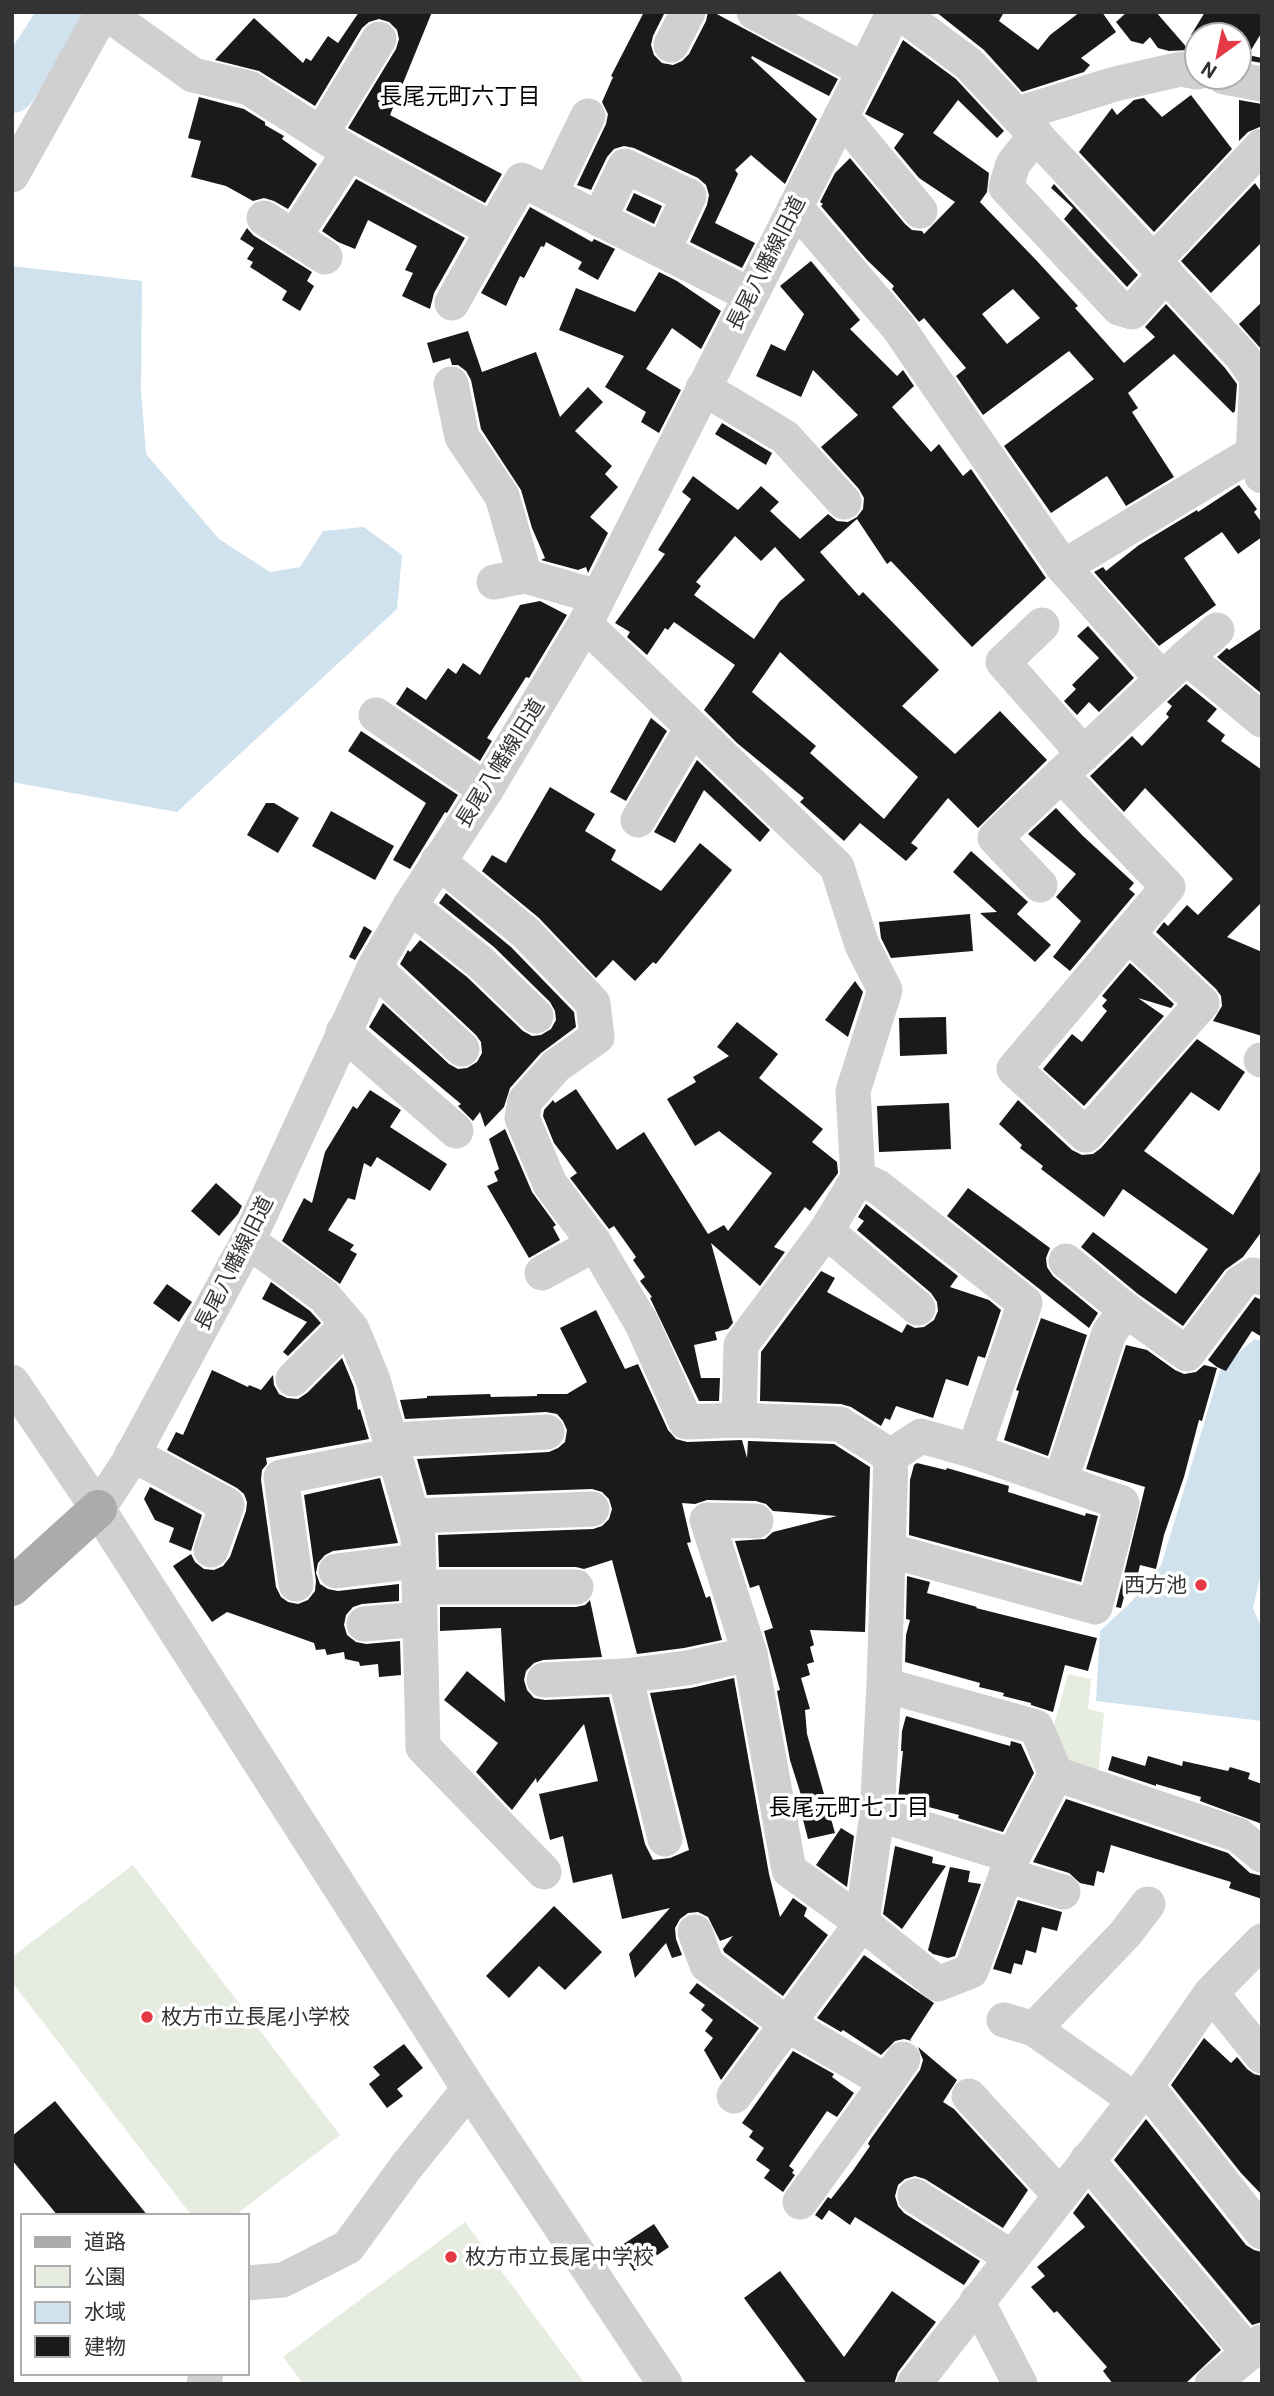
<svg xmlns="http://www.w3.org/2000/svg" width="1274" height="2396" font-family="Roboto,'Noto Sans JP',sans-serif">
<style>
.green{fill:#e6ecdf}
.water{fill:#cfe2ee}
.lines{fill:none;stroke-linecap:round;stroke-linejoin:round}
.river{stroke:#cfe2ee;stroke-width:46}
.building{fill:#1a1a1a;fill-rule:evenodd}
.minor{stroke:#d0d0d0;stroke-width:35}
.major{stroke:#ababab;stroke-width:38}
.poi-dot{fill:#e63946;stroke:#fff;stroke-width:2.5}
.labels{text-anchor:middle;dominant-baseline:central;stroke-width:7;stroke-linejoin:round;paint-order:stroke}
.street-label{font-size:21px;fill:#333;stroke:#fff}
.poi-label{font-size:21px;fill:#333;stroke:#fff;text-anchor:start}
.neighbourhood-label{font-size:23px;fill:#000;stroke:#fff}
</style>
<rect width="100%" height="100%" fill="#fff"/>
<g class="green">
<path d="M1068,1674L1091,1679L1088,1709L1104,1713L1098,1776L1064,1758L1053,1729Z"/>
<path d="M133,1865L340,2135L234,2216H192L12,1982V1957Z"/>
<path d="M465,2222L585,2384H303L283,2357Z"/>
</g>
<g class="water">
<path d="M12,266L142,281L141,389L146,454L219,539L270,572L300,567L323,531L364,527L402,555L397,609L177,812L12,782Z"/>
<path d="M1255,1339L1262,1341V1568L1253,1609L1262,1628V1721L1096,1701L1100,1631L1131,1602L1161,1566L1221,1367Z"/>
</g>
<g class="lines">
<path class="river" d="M12,90L63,12"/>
</g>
<g class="building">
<path d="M359,12H432L390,115L502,174L485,203L348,128L396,49L399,39L397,30L389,22L379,19L369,22L362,28L315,106L259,71L215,60L254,18L303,63L306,58L311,61L328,36L338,43Z"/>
<path d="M644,12H665L653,36L651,45L654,55L662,63L673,65L682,61L689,54L706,21L708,12H713L838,79L829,96L752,56L751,58L817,119L785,184L751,155L735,170L738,174L715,223L755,243L742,268L690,242L707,205L709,195L706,185L698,178L634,148L624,146L614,149L607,157L591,190L577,185L606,124L608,114L602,102L613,77L611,76Z"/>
<path d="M936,12H1004L999,21L1038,50L1050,35L1080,12H1102L1116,32L1081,58L1090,65L1084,72L1022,92L984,50Z"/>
<path d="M1127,12H1156L1189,50L1169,51L1158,48L1150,37L1143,44L1131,41L1116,22Z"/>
<path d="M1205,12H1262V32L1248,55L1262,58V63L1239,59V35H1191Z"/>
<path d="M903,40L956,79L1004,131L997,138L958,100L933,133L989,173L987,192L980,202L1037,261L1078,306L1075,308L1124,363L1155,337L1145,327L1166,304L1225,368L1237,384L1235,411L1233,413L1174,354L1128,393L1138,408L1132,412L1174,477L1126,506L1107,476L1051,513L1004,446L1094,379L1069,351L983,415L956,376L966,368L924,318L919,322L892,289L894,286L867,260L821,206L823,204L820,202L835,173L850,158L905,224L912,230L922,231L924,234L955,202L919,178L894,148L904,134L865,114ZM1013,289L1040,318L1007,344L982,314Z"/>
<path d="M1191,95L1232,149L1154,232L1079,152L1112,108L1117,115L1134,100L1144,98L1162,117Z"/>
<path d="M199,97L244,109L265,122V125L284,136L282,139L317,164L288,209L274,201L264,198L253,201L226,186L191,177L201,141L188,138Z"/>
<path d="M1239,100L1262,104V126L1248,132L1239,141Z"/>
<path d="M356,179L465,238L434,293L430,309L402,296L413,273L405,270L417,246L368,220L355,249L338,242L322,231Z"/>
<path d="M1255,183L1262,193V242L1211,293L1181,261Z"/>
<path d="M1054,184L1138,275L1127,287L1064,219L1073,208L1051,188Z"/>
<path d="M634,193L662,206L654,224L626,210Z"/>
<path d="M530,207L592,242L594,239L615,249L598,280L578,269L582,262L546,242L544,247L541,246L524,278L520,276L506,306L481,293Z"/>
<path d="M247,228L253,235L312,272L307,281L314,286L300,311L282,300L287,291L250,267L253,262L247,259L254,248L240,239Z"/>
<path d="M811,261L860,320L850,329L897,376L903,370L914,386L892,407L931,452L939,444L963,476L971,469L1046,578L972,647L891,561L887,564L857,519L820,552L859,596L863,592L939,670L902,706L955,754L1000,711L1047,760L978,828L948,798L911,843L918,848L906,861L860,823L844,841L800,802L804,798L737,743L704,710L735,665L674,622L668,630L665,628L647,655L627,637L630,632L615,623L665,554L658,550L691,499L682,492L693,476L738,510L761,486L779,502L770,511L800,539L828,514L837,521L848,522L857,517L863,509L864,498L859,489L821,447L858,415L813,370L801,397L756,376L771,344L785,351L804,314L780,286ZM735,536L761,561L775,547L805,580L780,601L754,639L694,595L701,586L696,582ZM780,652L918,777L884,819L810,753L816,746L752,692Z"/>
<path d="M659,272L677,281L721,311L701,349L672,328L646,369L681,390L659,433L641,422L646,412L605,387L624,356L559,330L576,288L635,312Z"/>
<path d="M1262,302V350L1239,324Z"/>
<path d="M468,331L482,372L536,352L560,417L588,387L603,402L575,431L612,466L605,474L618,487L590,517L608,533L588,573L586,567L578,570L541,560L545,558L532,528L521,490L481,429L471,380L466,371L458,365H452L450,358L433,363L427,343Z"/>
<path d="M722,423L772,453L766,465L715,434Z"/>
<path d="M1239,485L1257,509L1254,512L1262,523V537L1238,554L1222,532L1184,558L1216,605L1159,646L1094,572L1103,567L1106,571L1139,545L1197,510L1198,512Z"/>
<path d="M540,601L567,615L529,678L526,677L487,738L492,741L480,761L396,704L407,687L426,700L448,668L456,674L463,663L480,675L520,605Z"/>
<path d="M1088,626L1134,678L1099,712L1089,702L1077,715L1064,701L1076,689L1072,685L1099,658L1077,636Z"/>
<path d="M1262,628V694L1217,657L1227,648L1229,650Z"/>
<path d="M1186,684L1217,709L1207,721L1225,735L1221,741L1262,770V902L1227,937L1262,952V1036L1213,1021L1222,1006L1221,996L1216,989L1156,932L1164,922L1168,926L1187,905L1198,915L1233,879L1145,788L1124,812L1090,776L1132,736L1142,746L1169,717L1166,714L1172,706L1167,702Z"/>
<path d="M651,718L667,731L626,801L610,792Z"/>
<path d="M361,731L458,795L447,813L445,812L410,869L393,860L426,803L348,751Z"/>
<path d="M697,760L770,830L760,842L704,790L675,843L654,832Z"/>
<path d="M550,787L595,814L585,831L616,850L611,860L661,891L700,843L732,870L656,964L653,962L635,981L613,960L596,978L539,918L482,871L492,855L506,863Z"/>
<path d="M266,803H274L299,818L278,853L247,835Z"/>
<path d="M1056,808L1083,836L1134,883L1129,889L1135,894L1070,971L1053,957L1081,921L1056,897L1076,874L1028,834Z"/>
<path d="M331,811L394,846L375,880L312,846Z"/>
<path d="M971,851L1028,902L1017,914L1051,945L1035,962L980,913L997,912L953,872Z"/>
<path d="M446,893L511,947L574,1012L576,1027L541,1053L510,1088L504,1107L485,1127L480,1112L473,1121L458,1106L461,1104L369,1027L383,1003L449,1064L458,1069L467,1068L477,1062L482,1053L481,1042L476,1035L400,964L408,950L410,952L420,940L467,977L523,1031L532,1036L541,1035L551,1029L556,1020L555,1011L550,1002L494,947L439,903Z"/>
<path d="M970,914L973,951L891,958L881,938L879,922Z"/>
<path d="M364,926L372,931L355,960L349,957Z"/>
<path d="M1130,963L1174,1004L1171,1008L1138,998L1164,1016L1084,1106L1043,1069L1072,1034L1082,1042L1107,1011L1102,1006L1107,1000L1102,996Z"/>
<path d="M855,981L863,992L848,1037L825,1020Z"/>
<path d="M946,1017L947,1054L900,1056L899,1018Z"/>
<path d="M737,1022L778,1054L759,1078L823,1129L812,1142L837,1162L838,1173L810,1211L805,1207L774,1247L785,1252L760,1286L711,1243L733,1323L728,1329L715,1332L717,1340L694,1345L701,1378H720L719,1401H699L650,1298L652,1297L640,1281L645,1277L633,1260L636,1257L614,1226L609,1229L570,1178L577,1173L554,1143L543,1116L544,1110L553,1100L555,1103L576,1089L617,1150L644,1132L708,1234L724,1225L728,1231L772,1173L719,1131L695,1146L667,1099L696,1082L693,1077L729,1056L717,1047Z"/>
<path d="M1197,1039L1245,1072L1219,1111L1191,1092L1144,1151L1233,1215L1262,1168V1231L1243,1257L1225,1270L1183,1326L1138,1294L1081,1247L1093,1232L1176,1294L1208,1249L1123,1189L1104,1217L1041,1169L1043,1166L1020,1148L1022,1145L999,1124L1018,1100L1072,1150L1082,1155L1093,1154L1101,1148Z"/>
<path d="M370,1090L401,1110L390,1127L447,1164L430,1191L377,1157L371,1167L364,1163L355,1200L348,1198L328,1230L354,1245L350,1250L357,1254L340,1284L282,1241L304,1198L312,1203L325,1152L353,1106L357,1109Z"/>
<path d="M949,1103L951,1149L879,1152L877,1106Z"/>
<path d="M505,1129L532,1192L556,1225L553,1227L560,1240L529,1258L487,1186L498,1181L494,1172L499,1169L489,1139Z"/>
<path d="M216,1183L242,1206L238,1214L219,1236L191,1211Z"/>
<path d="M968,1188L1050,1248L1046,1258L1047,1267L1053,1276L1098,1313L1089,1328L947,1216Z"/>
<path d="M866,1204L958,1276L950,1287L989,1300L1001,1310L985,1358L978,1356L968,1386L946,1379L933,1418L896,1406L890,1420L885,1418L881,1426L851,1407L841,1404L760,1401L761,1352L821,1271L835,1278L827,1292L902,1333L907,1324L915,1328L924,1327L934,1320L938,1311L937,1302L931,1293L857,1230L864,1221L858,1217Z"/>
<path d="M271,1282L310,1311L321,1323L288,1356L283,1352L307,1322L262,1299Z"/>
<path d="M167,1284L192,1302L179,1322L153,1303Z"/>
<path d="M1255,1297L1262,1300V1337L1252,1331L1226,1371L1217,1367L1208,1360Z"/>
<path d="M596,1310L625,1369L638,1364L668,1430L676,1439L687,1442L742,1440L747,1458L748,1441L834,1444L870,1467L865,1632L810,1630L814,1645L810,1647L814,1662L807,1664L810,1675L801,1678L810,1709L805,1710L807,1734L835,1833L808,1839L797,1796L801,1795L790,1760L777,1691L780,1690L764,1631L773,1628L759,1585L750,1588L735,1541L765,1539L773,1532L837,1516L773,1511L766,1504L756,1501L707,1500L695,1504L682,1503L691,1542L687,1543L706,1598L710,1596L722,1640L684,1648L637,1654L612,1560L584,1569L576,1567H439L438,1535L593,1529L602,1526L609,1519L612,1509L609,1499L602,1492L592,1489L427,1495L417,1459L549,1452L558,1448L565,1442L567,1430L563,1421L557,1414L546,1412L405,1419L400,1400L427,1398V1396L490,1394L491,1397L537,1396V1394H567L587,1382L560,1328Z"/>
<path d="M1041,1318L1087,1335L1048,1456L1004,1440L1019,1391L1016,1390Z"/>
<path d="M1126,1345L1147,1350L1175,1370L1184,1374L1196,1372L1204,1365L1217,1368L1202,1421L1199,1420L1184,1477L1164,1535L1156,1569L1140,1565L1133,1595L1125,1593L1121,1608L1116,1607L1145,1487L1086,1469Z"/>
<path d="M342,1358L354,1387L358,1410L360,1409L369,1439L266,1458L267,1464L262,1470L261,1480L276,1587L281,1597L288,1602L298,1604L308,1600L315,1591L316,1581L304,1495L380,1478L398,1543L333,1551L325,1555L318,1563L316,1573L320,1584L328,1589L338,1591L399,1584V1601L362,1604L353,1607L346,1615L344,1625L347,1635L356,1642L366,1644L400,1641L401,1675L379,1677L378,1664L360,1666L359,1662L345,1659L344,1652L327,1655L325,1649L316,1650L314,1643L227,1612L212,1622L173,1566L191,1554L195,1562L204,1569L214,1570L223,1566L230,1557L246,1511L247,1502L244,1494L237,1488L167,1450L176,1432L183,1435L212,1370L248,1387L249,1385L261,1390L273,1375L274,1385L279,1394L287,1398L298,1399L307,1393Z"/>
<path d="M917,1463L946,1470L947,1468L1009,1486L1008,1492L1085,1516L1086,1513L1098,1516L1081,1582L909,1535L910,1480L914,1465Z"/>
<path d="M150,1487L202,1515L191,1551L169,1542L174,1528L155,1520L144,1499Z"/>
<path d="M907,1576L930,1582L927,1593L977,1607L976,1608L1097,1638L1088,1671L1065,1665L1053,1712L1031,1705V1703L1003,1696L1004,1693L979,1687L980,1683L905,1662L906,1635L910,1620L906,1619Z"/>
<path d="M590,1600L602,1657L543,1660L534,1663L526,1671L524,1680L527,1690L534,1698L545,1700L609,1697L645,1844L653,1860L670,1858L689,1850L650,1693L691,1688L734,1678L769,1874L780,1917L793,1898L807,1908L804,1916L828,1935L783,1996L724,1952L723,1949L733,1936L720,1941L708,1917L698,1912L688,1913L680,1919L675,1928L676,1939L682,1955L672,1958L666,1943L635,1978L629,1954L670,1908L622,1919L612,1874L573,1883L563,1836L550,1840L539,1794L598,1781L584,1724L537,1783L536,1778L512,1810L476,1772L498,1743L444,1700L467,1671L505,1702L501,1628L440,1631V1607H576L585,1605Z"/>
<path d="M906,1716L1010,1746L1011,1741L1021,1744L1034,1773L1003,1832L958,1818L959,1815L898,1799L903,1751H901L902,1731Z"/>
<path d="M1112,1756L1145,1766L1148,1756L1182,1766L1183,1761L1228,1771L1230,1767L1250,1773L1248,1779L1262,1784V1824L1200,1801L1201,1797L1156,1784V1786L1108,1770Z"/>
<path d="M1066,1799L1228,1853L1250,1873L1262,1876V1899L1229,1888L1231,1882L1111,1845L1104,1873L1097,1871L1094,1886L1080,1883L1069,1873L1033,1862Z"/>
<path d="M841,1828L854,1836L847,1887L816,1865Z"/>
<path d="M895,1846L933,1857L932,1863L946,1866L902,1929L883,1914Z"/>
<path d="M950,1867L970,1871L968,1882L981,1884L955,1956L948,1958L933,1954L928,1950Z"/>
<path d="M1018,1900L1062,1912L1057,1931L1042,1927L1036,1953L1026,1950L1022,1965L1014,1963L1011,1974L993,1969Z"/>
<path d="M554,1906L602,1952L565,1990L539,1966L509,1998L486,1976Z"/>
<path d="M864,1955L934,2003L910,2040L912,2041L904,2039L895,2041L881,2055L843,2030L841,2032L817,2018Z"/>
<path d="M697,1983L759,2028L721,2080L704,2050L713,2038L705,2031L713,2020L701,2010L705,2005L689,1993Z"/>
<path d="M1204,2038L1231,2063L1237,2057L1247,2069L1254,2074L1262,2076V2195L1241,2173L1171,2085Z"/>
<path d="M404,2044L423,2068L397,2089L403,2096L387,2108L369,2084L380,2075L373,2067Z"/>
<path d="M918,2047L957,2080L943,2102L954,2109L1028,2190L1003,2228L925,2179L915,2176L905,2179L898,2185L895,2196L898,2206L904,2213L980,2261L964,2285L855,2217L850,2225L829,2210L822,2220L815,2215L828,2197L831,2199L852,2172L870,2146L868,2144L870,2140L920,2070L923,2060Z"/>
<path d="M793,2051L834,2074L832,2077L854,2093L837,2117L827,2111L789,2166L794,2170L792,2173L795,2175L783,2192L764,2178L770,2170L756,2160L764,2148L749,2137L753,2131L742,2123Z"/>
<path d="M55,2101L148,2216H58L12,2160V2136Z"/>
<path d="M1146,2119L1246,2245L1254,2250L1262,2252V2322L1252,2325L1114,2160Z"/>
<path d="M1088,2193L1221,2350L1185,2384H1113L1103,2371L1107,2367L1057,2311L1054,2313L1031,2287L1045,2276L1037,2267L1085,2227L1073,2213Z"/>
<path d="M654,2224L669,2247L634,2271L619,2247Z"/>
<path d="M780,2271L844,2357L892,2291L936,2322L898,2372L894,2384H807L744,2298Z"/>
</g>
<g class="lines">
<g class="minor">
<path d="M105,12L193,75L249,88L349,152L493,230L452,303"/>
<path d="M754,12L864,70"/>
<path d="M899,12L969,64L1241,355L1257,378L1253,453L1262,476"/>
<path d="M671,45L688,12"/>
<path d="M1224,77L1262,84"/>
<path d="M1018,114L1115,84L1181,69L1197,72"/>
<path d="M841,116L920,211"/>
<path d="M321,134L379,39"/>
<path d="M1036,135L1013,164L1006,187L1119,308L1132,312L1166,274"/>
<path d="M12,175L103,12"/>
<path d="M550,194L588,116"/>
<path d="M795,207L898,327L1063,567L1162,679"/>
<path d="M264,218L325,257"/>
<path d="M599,219L625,166L689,196L663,251"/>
<path d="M493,230L522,180L750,295"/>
<path d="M294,237L349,152"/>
<path d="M1154,261L1262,146"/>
<path d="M451,384L462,437L502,496L525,576"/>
<path d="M703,388L785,437L844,502"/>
<path d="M1063,567L1253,453"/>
<path d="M494,582L525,576L598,597"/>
<path d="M585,624L837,867L862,945L885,990L853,1091L858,1178L826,1231L741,1345L739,1420"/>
<path d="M1042,625L1003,662L1084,754"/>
<path d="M1186,657L1217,630"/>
<path d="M376,715L486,790"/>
<path d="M638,820L692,728"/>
<path d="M438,861L525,932L593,1003L597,1037L556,1066L525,1101L522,1118L550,1184L595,1244L642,1324L686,1422L739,1420L840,1424L891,1456"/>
<path d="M1040,885L995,838L1061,775"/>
<path d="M410,906L480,962L536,1016"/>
<path d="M1128,934L1202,1003L1086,1135L1014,1069L1168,887L1061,775L1186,657L1262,720"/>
<path d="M374,968L462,1049"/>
<path d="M343,1032L456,1131"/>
<path d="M1261,1060H1262"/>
<path d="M858,1178L878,1187L1025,1303L974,1451"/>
<path d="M826,1231L918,1308"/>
<path d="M248,1241L324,1296L352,1329L373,1380L418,1537L423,1747L544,1872"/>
<path d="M1066,1261L1126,1310L1187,1354L1241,1282L1253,1275L1262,1278"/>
<path d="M542,1273L595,1244"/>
<path d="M293,1379L348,1324"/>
<path d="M12,1382L98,1509L469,2089L665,2384"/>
<path d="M390,1440L547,1432"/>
<path d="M132,1454L227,1505L211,1550"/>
<path d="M1061,1480L1109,1333L1126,1310"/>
<path d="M98,1509L128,1463L248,1241L374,968L410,906L486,790L585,624L894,12"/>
<path d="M412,1516L592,1509"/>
<path d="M756,1521L707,1520L750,1654L789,1870L862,1923L938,1984L971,1971L1013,1856L1056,1774"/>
<path d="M336,1571L418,1561"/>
<path d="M296,1584L281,1477L395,1455"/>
<path d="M419,1587H576"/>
<path d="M364,1624L420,1619"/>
<path d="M625,1676L665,1839"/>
<path d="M544,1680L625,1676L687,1668L750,1654"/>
<path d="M884,1685L1036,1727L1056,1774L1238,1835L1262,1855"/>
<path d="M877,1814L1013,1856"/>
<path d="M1006,1875L1063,1892"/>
<path d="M695,1932L707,1965L787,2024L887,2082L800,2202"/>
<path d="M1211,1993L1262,2056"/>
<path d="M1004,2020L1034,2029L1135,2100"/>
<path d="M1034,2029L1125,1934L1148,1904"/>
<path d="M887,2082L903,2059"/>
<path d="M1146,2086L1262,2232"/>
<path d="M734,2096L862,1923L877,1814L884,1685L891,1456L921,1436L974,1451L1122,1503L1095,1607L888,1550"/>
<path d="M969,2096L1060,2195"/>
<path d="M1087,2160L1249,2353"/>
<path d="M915,2196L1011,2257"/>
<path d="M247,2283L283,2280L348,2247L406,2167L469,2089"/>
<path d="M977,2301L1020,2384"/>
<path d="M204,2384L206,2373"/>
<path d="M914,2384L1146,2086L1211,1993L1262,1941"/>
<path d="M1212,2384L1262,2342"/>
</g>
<path class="major" d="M12,1587L98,1509"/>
</g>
<g class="poi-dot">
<circle cx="1201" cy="1585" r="7"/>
<circle cx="147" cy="2017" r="7"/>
<circle cx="451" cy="2257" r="7"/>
</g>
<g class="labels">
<g class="street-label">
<text transform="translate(766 263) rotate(-63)">長尾八幡線旧道</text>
<text transform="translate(500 763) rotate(-58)">長尾八幡線旧道</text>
<text transform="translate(234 1263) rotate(-63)">長尾八幡線旧道</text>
</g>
<g class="poi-label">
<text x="1187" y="1585" text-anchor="end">西方池</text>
<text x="161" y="2017">枚方市立長尾小学校</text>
<text x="465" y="2257">枚方市立長尾中学校</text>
</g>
<g class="neighbourhood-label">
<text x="460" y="96">長尾元町六丁目</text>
<text x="849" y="1807">長尾元町七丁目</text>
</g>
</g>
<rect width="1274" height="2396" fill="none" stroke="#333333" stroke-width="28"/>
<rect x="21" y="2214" width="228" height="161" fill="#ffffff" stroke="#adadad" stroke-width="2"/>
<rect x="35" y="2237" width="35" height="10" fill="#ababab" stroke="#adadad" stroke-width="2"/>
<text x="84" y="2249" font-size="21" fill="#333333">道路</text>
<rect x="35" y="2266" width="35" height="21" fill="#e6ecdf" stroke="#adadad" stroke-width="2"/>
<text x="84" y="2284" font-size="21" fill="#333333">公園</text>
<rect x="35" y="2302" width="35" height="21" fill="#cfe2ee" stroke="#adadad" stroke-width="2"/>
<text x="84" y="2319" font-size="21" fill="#333333">水域</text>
<rect x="35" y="2336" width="35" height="21" fill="#1a1a1a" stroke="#adadad" stroke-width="2"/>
<text x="84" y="2354" font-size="21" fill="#333333">建物</text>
<g transform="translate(1218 56) rotate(213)"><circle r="33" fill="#ffffff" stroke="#adadad" stroke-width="2"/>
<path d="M0-5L12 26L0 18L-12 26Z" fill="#e63946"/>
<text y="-10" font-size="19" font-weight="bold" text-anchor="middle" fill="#333333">N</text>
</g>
</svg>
